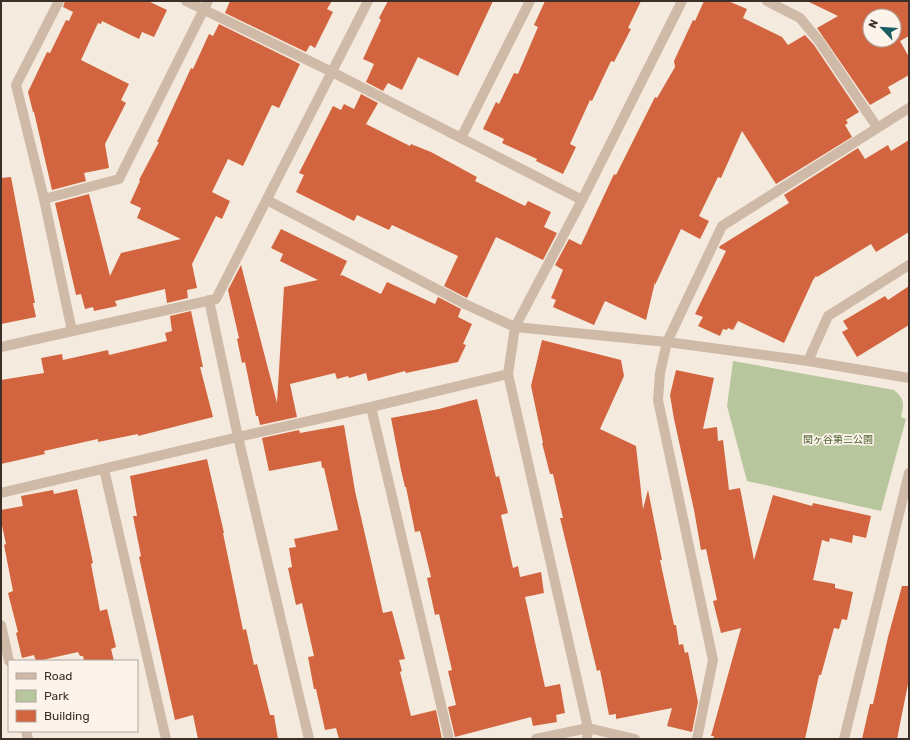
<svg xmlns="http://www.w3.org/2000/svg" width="910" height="740" font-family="Rubik,'Noto Sans JP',sans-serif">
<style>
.green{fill:#b7c69c}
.building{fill:#d2653f;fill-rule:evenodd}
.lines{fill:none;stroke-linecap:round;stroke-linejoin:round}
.minor{stroke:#cfbaa8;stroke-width:10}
.labels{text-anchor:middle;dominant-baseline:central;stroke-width:3.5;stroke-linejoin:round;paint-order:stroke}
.park-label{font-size:10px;fill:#495c2a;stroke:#fcf4eb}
</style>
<rect width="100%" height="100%" fill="#f5eade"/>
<path class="green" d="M733 361 894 390C905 399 904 404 901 417L906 419 881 511 747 481 727 406Z"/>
<path class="building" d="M65 1H148L167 10 154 37 142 32 139 39 102 21 101 24 98 23 81 60 129 84 121 100 126 103 105 144 109 168 84 173 86 181 52 190 34 112H33L28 92 47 52 50 53 66 20 69 21 73 12 63 7Z
M230 1H332L327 9 333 12 315 48 310 45 306 52 225 13Z
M388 1H493L458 76 418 57 402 90 388 83 383 91 366 82 374 64 363 59 381 20 379 18Z
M545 1H641L628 28 631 29 614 62 611 61 592 101 590 100 570 144 576 147 563 174 536 161 537 159 502 143 504 139 483 129 496 102 499 104 514 73 518 74 538 27 534 25Z
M704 1H728L747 9 743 18 782 37 788 45 805 35 814 45 859 112 846 120 848 123 845 125 852 137 776 184 742 131 721 178 718 177 699 216 709 221 700 239 681 229 655 285V282L646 320 605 301 594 325 553 307 556 300 551 298 563 270 555 265 569 239 581 245 614 174 616 175 655 97 657 98 675 67 674 61 693 20 695 21Z
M807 1H909V36L900 41 909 57V75L888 87 891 93 870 105 817 28 838 16ZM870 16H894V40H870Z
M219 24 300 64 279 108 272 105 243 166 228 159 212 192 230 201 222 219 216 216 192 264 197 288 187 290 188 298 167 303 165 289 115 301 117 306 94 311 93 307 85 309 81 294 76 295 55 203 89 194 110 276 121 253 181 239 137 218 141 208 130 203 140 181 139 180 159 142H157L191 68 193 69 209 34 213 36Z
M361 94 378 103 366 124 410 146 411 144 431 152 477 177 475 181 525 206 528 201 551 212 544 227 557 233 543 260 496 237 467 298 444 286 458 256 392 225 389 230 357 215 354 221 296 192 304 175 299 173 333 106 341 110 344 104 354 109Z
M909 140V232L876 252 871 244 817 277 816 276 813 280 784 343 738 321 733 330 728 328 727 330 723 329 720 336 698 326 703 317 695 314 726 251 719 248 720 246 789 203 784 195 858 148 865 159 888 145 891 151Z
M11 177 35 303H33L36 317 1 324V178Z
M281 229 347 261 340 276 342 275 381 294 387 282 435 304 438 297 461 309 458 317 472 324 463 344 466 345 458 362 406 373 405 371 368 381 366 373 349 378 348 376 337 379 335 373 290 384 297 417 260 425 258 416H256L245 362 242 363 237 339 239 338 228 290 241 265 277 403 284 287 318 280 280 261 283 254 271 248Z
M909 286V325L857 357 842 332 848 329 843 321 885 296 888 300Z
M191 311 203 367H200L213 417 138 436V434L98 442V439L44 451 45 454 1 464V380L44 373 41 358 62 354 63 360 108 350 109 355 167 341 165 333 172 331 170 316Z
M542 340 621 360 624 376 600 429 636 446 643 509 648 490 662 560H660L674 625H676L679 645 683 644 685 653 688 652 698 702 692 732 667 726 672 708 616 719V714L609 715 600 670 597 671 560 518H563L553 474H550L542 443H543L531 386Z
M676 370 714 378 703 429 717 427 718 441 723 440 729 490 740 488 754 560 773 495 812 506 813 503 871 516 866 538 853 535 852 543 830 538 829 542 822 540 813 580 835 584V588L853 592 847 620 842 619 839 629 834 628 821 675H819L805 739H713L714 736H711L741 628 721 633 713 601 717 600 706 549 701 550 694 510 674 419 670 395Z
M477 399 496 477 499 476 508 513 501 515 513 568 518 566 520 577 541 572 544 593 525 597 545 687 560 684 565 713 556 715 557 722 533 726 531 717 455 737 448 707 456 705 448 671 452 670 439 614 435 615 427 578 431 577 420 531 415 532 406 487H405L401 470 391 418 439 409Z
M344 425 355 491 383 613 392 611 405 659 399 660 402 671 400 672 411 716 436 710 442 739H339L336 728 325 730 316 689H314L308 657 314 656 302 603 296 605 288 568 292 567 289 548 296 547 294 539 338 530 324 468H322L321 461 269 471 262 438 299 430 300 433Z
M207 459 224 533H223L243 630 246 629 254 665 257 664 270 715H274L278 739H198L193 715 175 720 139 557 141 556 133 516H137L130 476Z
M77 489 93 563 91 564 100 611 107 609 116 647 111 649 114 661H84L83 656H80L78 652 38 661H36L34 655 22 658 16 633 18 632 8 593 13 591 4 545 6 544 1 521V510L23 506 21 496 53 490 54 494Z
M902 586H909V679L897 739H862L870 704H873L888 637Z"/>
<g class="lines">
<path class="minor" d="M59 1 16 85 44 199 72 331
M186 1 332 72 582 200
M767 1 800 18 819 41 877 127
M461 138 530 1
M44 199 119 179 208 1
M267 200 467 305 515 327 667 342 808 361 909 378
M209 300 238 437 309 739
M1 347 216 299 368 1
M808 361 828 316 909 265
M371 407 449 739
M104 469 166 739
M1 493 238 437 371 407 508 374
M1 625 9 661
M26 731 28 739
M536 739 588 728 635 739
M587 739 588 728 508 374 515 327 582 200 682 1
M697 739 713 660 658 400 660 373 667 342 722 226 909 108
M844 739 909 473"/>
</g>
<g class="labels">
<g class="park-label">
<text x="838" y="440">関ヶ谷第二公園</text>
</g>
</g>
<rect width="910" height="740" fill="none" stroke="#3b2f29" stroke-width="4"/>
<rect x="8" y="660" width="130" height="72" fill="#fcf4eb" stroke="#afa59d"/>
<rect x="16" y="673" width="20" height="6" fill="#cfbaa8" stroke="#afa59d"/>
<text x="44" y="680" font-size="12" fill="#3b2f29">Road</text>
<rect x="16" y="690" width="20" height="12" fill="#b7c69c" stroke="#afa59d"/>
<text x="44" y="700" font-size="12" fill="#3b2f29">Park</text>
<rect x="16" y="710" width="20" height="12" fill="#d2653f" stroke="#afa59d"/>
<text x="44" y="720" font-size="12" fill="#3b2f29">Building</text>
<g transform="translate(882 28) rotate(295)"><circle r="19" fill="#fcf4eb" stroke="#afa59d"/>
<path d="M0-3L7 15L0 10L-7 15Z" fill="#195c62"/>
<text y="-6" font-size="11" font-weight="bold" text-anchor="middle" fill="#3b2f29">N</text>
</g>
</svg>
